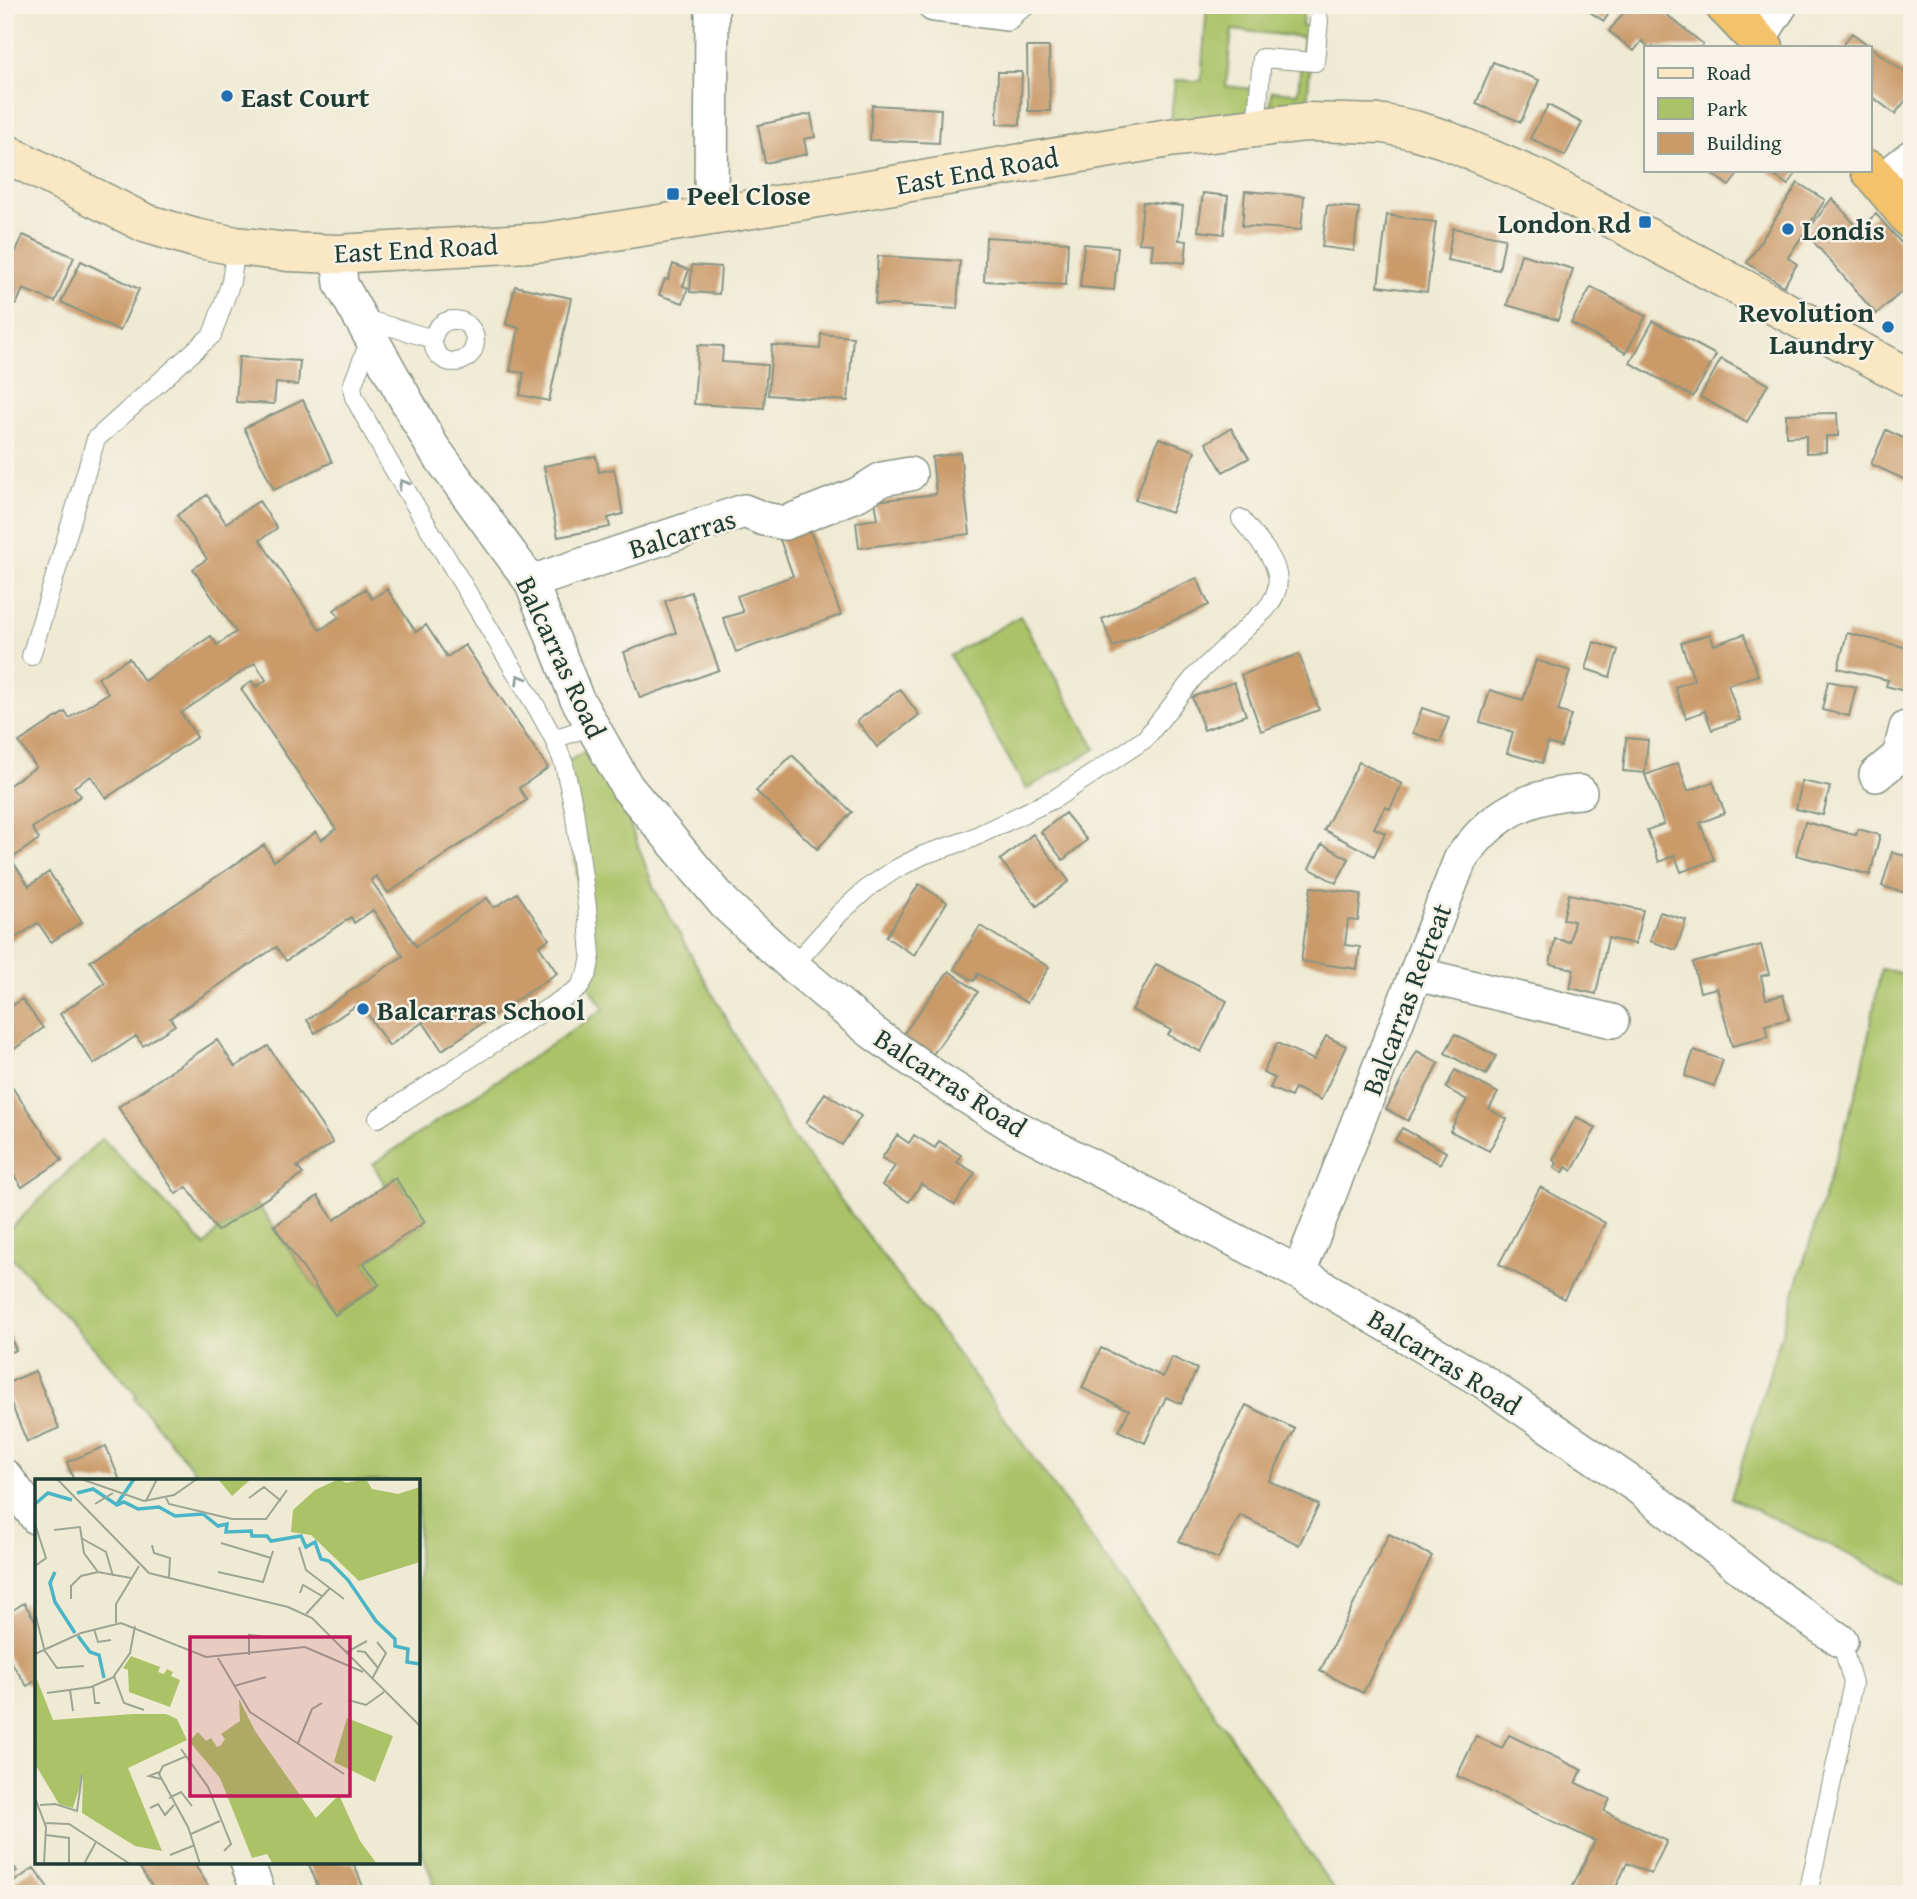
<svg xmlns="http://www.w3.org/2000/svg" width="1917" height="1899" font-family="'Gentium Book Plus',serif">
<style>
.green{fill:#abc267;stroke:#65804e;stroke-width:2}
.building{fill:#ca9a69}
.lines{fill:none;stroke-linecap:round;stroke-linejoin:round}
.lane-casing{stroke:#879484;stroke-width:20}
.street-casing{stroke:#879484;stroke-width:36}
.secondary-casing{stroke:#879484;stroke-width:41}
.highway-casing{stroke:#879484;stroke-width:41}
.lane{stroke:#fff;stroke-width:18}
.street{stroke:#fff;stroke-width:33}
.secondary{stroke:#fae7c3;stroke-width:38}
.highway{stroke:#f3c26a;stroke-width:38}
.oneway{stroke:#8f9e9a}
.poi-dot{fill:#1f6fb2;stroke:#f7f3e8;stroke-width:2.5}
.labels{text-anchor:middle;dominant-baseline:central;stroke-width:5;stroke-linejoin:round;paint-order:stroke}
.poi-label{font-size:28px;font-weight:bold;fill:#1f3d34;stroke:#f7f3e8;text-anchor:start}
.street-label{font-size:28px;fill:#1f3d34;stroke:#f7f3e8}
.inset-river{fill:none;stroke:#49b5c6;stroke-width:3.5}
.inset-road{fill:none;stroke:#9ca593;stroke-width:2}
.view{fill:#c2185b;fill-opacity:0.15;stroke:#c2185b;stroke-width:3.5}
.inset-edge{fill:none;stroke:#1f3d34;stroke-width:3.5}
</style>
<rect width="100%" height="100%" fill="#f7f3e8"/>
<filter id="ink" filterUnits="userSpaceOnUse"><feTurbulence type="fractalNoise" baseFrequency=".0143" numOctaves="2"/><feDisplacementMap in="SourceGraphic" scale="14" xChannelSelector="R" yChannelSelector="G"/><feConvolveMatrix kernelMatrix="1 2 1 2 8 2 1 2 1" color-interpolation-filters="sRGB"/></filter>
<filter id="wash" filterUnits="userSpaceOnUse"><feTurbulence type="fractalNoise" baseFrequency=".00686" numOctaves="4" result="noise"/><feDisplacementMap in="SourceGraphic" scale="28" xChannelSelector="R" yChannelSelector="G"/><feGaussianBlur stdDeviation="1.57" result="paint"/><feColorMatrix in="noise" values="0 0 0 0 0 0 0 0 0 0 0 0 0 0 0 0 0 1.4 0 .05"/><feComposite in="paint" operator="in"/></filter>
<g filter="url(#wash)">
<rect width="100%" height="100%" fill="#efead3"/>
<path class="green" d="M1207 5H1304L1302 26 1313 27 1306 122 1268 126 1272 91 1298 93 1303 37 1232 30 1226 86 1252 89 1248 128 1169 138 1175 80 1201 81Z
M1020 616 1096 749 1026 789 950 656Z
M590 748 618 792 654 888 788 1130 979 1383 1170 1647 1337 1894H438L418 1842V1481H203L134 1398 137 1395 5 1250V1234L102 1138 205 1246 217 1231 258 1205 335 1315 379 1285 364 1263 425 1222 395 1178 385 1185 373 1164 604 1009 584 979 588 972 564 764Z
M1881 969 1912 975V1585L1731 1498 1861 1076Z"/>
<g id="blocks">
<path class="building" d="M1579 5H1614L1604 21Z
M1630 5H1655L1703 44 1701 47H1649L1642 41 1634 51 1609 31Z
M1852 33 1912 78V92L1895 114 1870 95V47H1841Z
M1027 47H1049L1050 111H1028Z
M1493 62 1539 80 1521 122 1476 104Z
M998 72H1022L1020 125 997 124Z
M872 105 941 109 939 143 870 140Z
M1548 105 1582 123 1565 156 1530 138Z
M811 114 815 137 804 139 807 154 765 163 758 125Z
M1706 170H1741L1729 186Z
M1766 170H1798L1788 185Z
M1798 183 1825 200 1788 258 1797 264 1784 286 1747 263Z
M1245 191 1304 196 1301 230 1242 226Z
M1203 193 1228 196 1224 234 1198 231Z
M1832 198 1859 229 1876 214 1912 255V283L1876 314 1806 233Z
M1143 202 1183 206 1179 240 1187 241 1185 263 1151 259 1153 244 1139 243Z
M1327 205 1359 208 1354 251 1322 247Z
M1387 215 1436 222 1427 292 1378 286Z
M1453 228 1505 238 1499 270 1447 260Z
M23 235 74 257 55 302 23 289 16 305 5 300V276Z
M986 237 1068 242 1066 285 984 281Z
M1084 244 1118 247 1114 290 1080 287Z
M1521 254 1573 269 1558 320 1507 305Z
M878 256 960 261 957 309 875 304Z
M81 261 139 289 120 331 61 302Z
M673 264 689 270 683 286 688 288 683 303 659 295 665 279 668 280Z
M692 265 721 267 719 294 690 292Z
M515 286 571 298 549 401 520 395 524 373 510 371 519 328 506 324Z
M1591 287 1646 316 1626 353 1571 323Z
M1653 321 1716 355 1693 397 1630 363Z
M821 334 853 337 848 401 768 395 772 345 820 349Z
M698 345 723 346 722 362 767 365 764 408 694 404Z
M239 357 300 361 298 385 276 383 274 404 236 402Z
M1721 359 1768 384 1747 422 1700 397Z
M303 400 332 462 274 490 244 428Z
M1837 413 1838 436H1826V452L1806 453V436L1786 437V414Z
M1231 428 1249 458 1223 472 1206 443Z
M1886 430 1912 442V483L1871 464Z
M1159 438 1195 451 1171 513 1135 500Z
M960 453 970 534 859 548 856 522 878 519 875 501 936 494 932 457Z
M596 456 599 472 614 469 623 514 608 518 610 527 558 537 544 466Z
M207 495 226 523 259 501 277 528 260 540 320 630 339 617 334 610 365 589 372 599 387 589 416 632 426 625 447 657 465 645 548 768 519 788 527 800 388 893 376 876 371 880 416 946 487 898 494 908 517 893 549 939 539 946 557 973 442 1050 423 1022 389 1046 360 1003 315 1033 307 1020 403 956 373 910 354 923 351 917 286 961 276 947 170 1018 175 1025 143 1046 136 1036 94 1064 60 1014 105 983 90 961 264 845 274 861 316 832 321 840 336 829 241 689 252 681 256 687 266 680 255 663 181 713 197 737 106 798 91 776 74 787 81 796 32 828 39 839 11 859 29 886 49 872 82 922 51 942 38 923 5 945V788L36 767 19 742 65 712 69 718 108 693 98 678 129 658 144 681 211 636 217 645 236 632 193 569 207 559 177 515Z
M809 527 841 615 736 652 723 618 743 612 737 596 793 576 779 537Z
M1197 578 1209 605 1113 647 1102 619Z
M691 592 719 670 640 698 624 652 676 633 665 601Z
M1847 633 1912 649V693L1886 686 1888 680 1838 668Z
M1710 634 1714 645 1744 634 1758 675 1728 685 1740 720 1712 730 1705 711 1686 718 1675 687 1694 680 1681 643Z
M1594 642 1618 650 1610 677 1586 669Z
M1299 654 1319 710 1261 731 1241 675Z
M1536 660 1570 671 1558 711 1571 715 1561 747 1548 743 1542 763 1507 753 1513 732 1480 722 1490 690 1523 700Z
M1828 681 1856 687 1849 716 1822 710Z
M1234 682 1246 715 1204 730 1192 697Z
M900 689 919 715 877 747 857 721Z
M1422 708 1449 717 1440 742 1413 733Z
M1626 738 1648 740 1645 773 1623 771Z
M792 755 852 812 817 849 756 791Z
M1359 762 1402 784 1390 809 1385 807 1374 828 1385 833 1374 856 1324 830Z
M1678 763 1688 791 1713 782 1725 813 1700 823 1714 860 1681 872 1675 855 1659 862 1647 830 1664 824 1645 775Z
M1802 781 1830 787 1823 815 1796 809Z
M1065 813 1087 840 1063 860 1041 832Z
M1805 822 1856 835 1858 829 1880 835 1870 875 1796 855Z
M1033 834 1069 881 1037 906 1000 860Z
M1322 844 1349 859 1336 883 1309 868Z
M1892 852 1912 858V895L1882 886Z
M919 884 947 902 914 955 886 937Z
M1311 887 1361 894 1358 921 1348 920 1345 945 1360 947 1357 969 1301 961Z
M1569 894 1643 910 1635 944 1608 938 1596 994 1570 988 1574 969 1550 964 1555 939 1570 942 1574 921 1563 919Z
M1660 912 1686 920 1676 950 1650 941Z
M980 926 1049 967 1027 1003 978 974 974 981 954 969Z
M1761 945 1769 974 1761 976 1766 999 1783 995 1789 1019 1765 1025 1768 1037 1732 1046 1717 988 1700 992 1693 963Z
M1156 964 1227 1001 1201 1052 1168 1035 1171 1030 1132 1010Z
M949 971 978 992 930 1058 901 1037Z
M22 999 43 1028 9 1053 5 1048V1011Z
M1455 1034 1496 1056 1486 1075 1445 1053Z
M1326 1036 1346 1046 1321 1100 1295 1088 1291 1097 1270 1088 1275 1078 1263 1073 1277 1043 1314 1060Z
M217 1040 235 1067 268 1046 333 1143 297 1167 303 1174 217 1231 187 1187 176 1194 118 1107Z
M1694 1050 1723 1060 1714 1086 1685 1076Z
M1417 1051 1439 1063 1408 1121 1386 1109Z
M1455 1070 1498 1093 1489 1109 1507 1119 1489 1151 1450 1131 1467 1100 1446 1088Z
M5 1077 62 1160 22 1187 5 1162Z
M825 1093 861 1116 842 1145 806 1123Z
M1576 1117 1596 1128 1572 1171 1566 1167 1563 1173 1554 1168 1557 1163 1553 1160Z
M1402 1128 1446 1152 1440 1164 1395 1140Z
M897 1135 909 1143 914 1135 935 1148 939 1141 961 1155 957 1162 975 1173 955 1205 921 1184 909 1202 882 1185 895 1166 882 1158Z
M395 1178 425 1222 364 1263 379 1285 335 1315 274 1226 318 1196 334 1220Z
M1540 1187 1605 1223 1564 1299 1499 1264Z
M5 1324 16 1350 5 1354Z
M1101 1348 1163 1377 1172 1357 1197 1369 1181 1404 1166 1397 1145 1443 1119 1431 1129 1410 1082 1388Z
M35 1371 59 1428 27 1442 5 1389V1384Z
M1246 1405 1295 1429 1269 1481 1319 1505 1299 1545 1240 1515 1218 1559 1179 1541Z
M106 1446 120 1481H74L67 1462Z
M1389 1534 1432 1556 1363 1693 1320 1671Z
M24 1603 37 1623V1680L27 1686 5 1653V1615Z
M1509 1735 1582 1770 1576 1783 1610 1799 1604 1811 1667 1841 1651 1874 1627 1863 1613 1894H1569L1595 1841 1457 1776 1476 1736 1502 1748Z
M5 1854 17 1871 5 1878Z
M136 1862H193L209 1887 199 1894H157Z
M308 1862H353L366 1894H321Z
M34 1868 51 1892 5 1894V1888Z"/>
</g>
</g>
<g filter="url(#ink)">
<use href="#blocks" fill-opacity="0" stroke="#879484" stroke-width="2"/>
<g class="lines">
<defs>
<path id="lane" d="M1006 14 1018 12 1028 5
M1256 128 1262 58 1315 62 1319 20
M361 318 433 339
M433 341a21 21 0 1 1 42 0a21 21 0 1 1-42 0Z
M371 337 352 386 354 397 388 460 537 708 554 739 564 764 574 809 587 907 591 955 588 972 579 988 378 1118
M31 656 96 439 212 335 231 282 236 246
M554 739 592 726
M793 966 840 913 869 887 896 869 923 855 968 840 1056 798 1145 739 1195 676 1266 609C1296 575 1262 546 1241 519
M1808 1894 1853 1683 1841 1641"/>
<path id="street" d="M934 5 1006 14
M1758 40 1781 5
M1880 182 1912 156
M711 216 712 5
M338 254 341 284 432 446 531 582 576 697 627 787 725 904 793 966 872 1032 937 1078 1012 1125 1299 1273 1484 1382 1639 1488 1783 1601 1841 1641
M531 582 744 511 764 519 785 523 858 494 882 479 910 474
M1876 775 1899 756 1906 728
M1417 974 1612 1021
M1299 1273 1460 860C1490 816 1526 795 1580 792
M5 1476 37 1518
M247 1862 259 1894"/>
<path id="secondary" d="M5 153 145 223 195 238 236 246 288 252 338 254 545 242 711 216 1169 138 1306 122 1384 124 1414 130 1444 139 1542 181 1912 379"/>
<path id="highway" d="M1724 5 1764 47
M1870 170 1912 221"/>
</defs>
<use href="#lane" class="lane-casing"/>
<use href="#street" class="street-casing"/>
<use href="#secondary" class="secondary-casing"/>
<use href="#highway" class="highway-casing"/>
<use href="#lane" class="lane"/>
<use href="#street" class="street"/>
<use href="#secondary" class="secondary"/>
<use href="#highway" class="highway"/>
</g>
<defs><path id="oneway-chevron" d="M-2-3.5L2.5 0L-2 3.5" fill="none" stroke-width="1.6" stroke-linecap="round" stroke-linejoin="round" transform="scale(1.75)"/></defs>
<g class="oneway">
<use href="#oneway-chevron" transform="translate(403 484) rotate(-121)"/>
<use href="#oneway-chevron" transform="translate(520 679) rotate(-121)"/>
</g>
</g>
<g class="poi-dot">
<circle cx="227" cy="96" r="7"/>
<rect x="666" y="187" width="14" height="14" rx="3.5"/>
<rect x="1638" y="215" width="14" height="14" rx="3.5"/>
<circle cx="1788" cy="229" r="7"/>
<circle cx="1888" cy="327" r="7"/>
<circle cx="363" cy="1009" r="7"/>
</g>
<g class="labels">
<g class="poi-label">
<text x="241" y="96">East Court</text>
<text x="687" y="194">Peel Close</text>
<text x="1631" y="222" text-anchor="end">London Rd</text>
<text x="1802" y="229">Londis</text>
<text x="1874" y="311" text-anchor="end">Revolution<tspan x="1874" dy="32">Laundry</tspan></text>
<text x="377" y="1009">Balcarras School</text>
</g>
<g class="street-label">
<text transform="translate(977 170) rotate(-10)">East End Road</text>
<text transform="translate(416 248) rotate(-3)">East End Road</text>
<text transform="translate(682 533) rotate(-17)">Balcarras</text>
<text transform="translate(562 657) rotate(65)">Balcarras Road</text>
<text transform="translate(1406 999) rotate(-69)">Balcarras Retreat</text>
<text transform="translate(951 1082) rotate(33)">Balcarras Road</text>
<text transform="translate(1445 1361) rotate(32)">Balcarras Road</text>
</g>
</g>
<g transform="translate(35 1479)">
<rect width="385" height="385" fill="#efead3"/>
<path d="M183 0H216L197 17ZM304 0 311 4 331 0 337 10 363 15 385 8V83L324 102 276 56 256 53 258 31 280 11ZM96 177 125 188 123 193 129 195 132 190 138 193 136 197 145 201 135 228 94 213 93 191 88 189ZM1 198 18 241 98 235H131L142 240 152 261 93 289 127 372 100 367 47 334 48 297 38 329 24 325 0 285ZM204 220 220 252 281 339 304 316 325 362 342 385H238L232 375 217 379 185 299 154 262 163 253 171 262 176 259 182 268 186 266 190 260 186 255 205 242ZM312 239 358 257 340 303 299 283Z" fill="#abc267"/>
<path class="inset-river" d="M42 14 58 10 82 26 89 23 103 30 124 28 140 37 168 35 183 47 192 45 191 53 216 52 217 57H232L236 62 266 57 271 68 280 63 286 80 294 82 313 101 341 142 360 160V167L373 170 372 183 385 185M0 25 13 14 37 21M82 25 99 0M20 93 15 104 20 123 40 154M43 157 55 173 64 176 69 199"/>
<path class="inset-road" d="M22 0 114 94 253 128 277 139 385 247M46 0 109 22 139 16 162 0M131 19 134 25 197 40H231L252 11M214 19 229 8 246 22M111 22 122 0M60 25 78 14M0 45 11 79 0 87M19 51 45 48 49 74 63 93M46 59 71 73 78 97M186 64 236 79M117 66 119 74 135 79 134 98M264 68 271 91 309 120M183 93 228 103 238 72M265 114 268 106 287 117M36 120V107L46 97 63 93 96 99M0 134 10 173M271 135 295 109M81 144V125L104 87M100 147 95 174 79 197 89 224 109 231M59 150 63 163 76 161M10 172 22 189 49 187M322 172 330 173 343 189M312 173 332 162M0 175 46 154 86 144 171 178 270 168 328 193M214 176V156L239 159M183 179 215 233 309 295M337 200 351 174 342 163M58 207 60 224H65M199 207 231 198M35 211 38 232M12 214 56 208 79 198M313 221 331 226 349 213M263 264 277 230 287 224M146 270 173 308 196 365 189 372M152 277 128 287 124 295 153 348 165 385M124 293 114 297 126 300M0 319 11 348 9 385M134 319 146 313 157 327M5 326 20 325 42 332 47 296M115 329 123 325 130 336 139 326M10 344 34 345 95 385M156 355 185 342M11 356 34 359V385M135 376 160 366M49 385 61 363"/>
<path class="view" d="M155 158H315V317H155Z"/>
<rect width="385" height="385" class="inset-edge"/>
</g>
<rect width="1917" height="1899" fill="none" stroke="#f7f3e8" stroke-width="28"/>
<rect x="1644" y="46" width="228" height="126" fill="#f7f3e8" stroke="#a1aaa0" stroke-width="2"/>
<rect x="1658" y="68" width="35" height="10" fill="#fae7c3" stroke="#a1aaa0" stroke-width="2"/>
<text x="1707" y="80" font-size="21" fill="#1f3d34">Road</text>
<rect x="1658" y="98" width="35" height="21" fill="#abc267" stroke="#a1aaa0" stroke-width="2"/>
<text x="1707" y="116" font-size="21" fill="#1f3d34">Park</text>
<rect x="1658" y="133" width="35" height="21" fill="#ca9a69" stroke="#a1aaa0" stroke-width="2"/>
<text x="1707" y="150" font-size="21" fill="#1f3d34">Building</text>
</svg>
